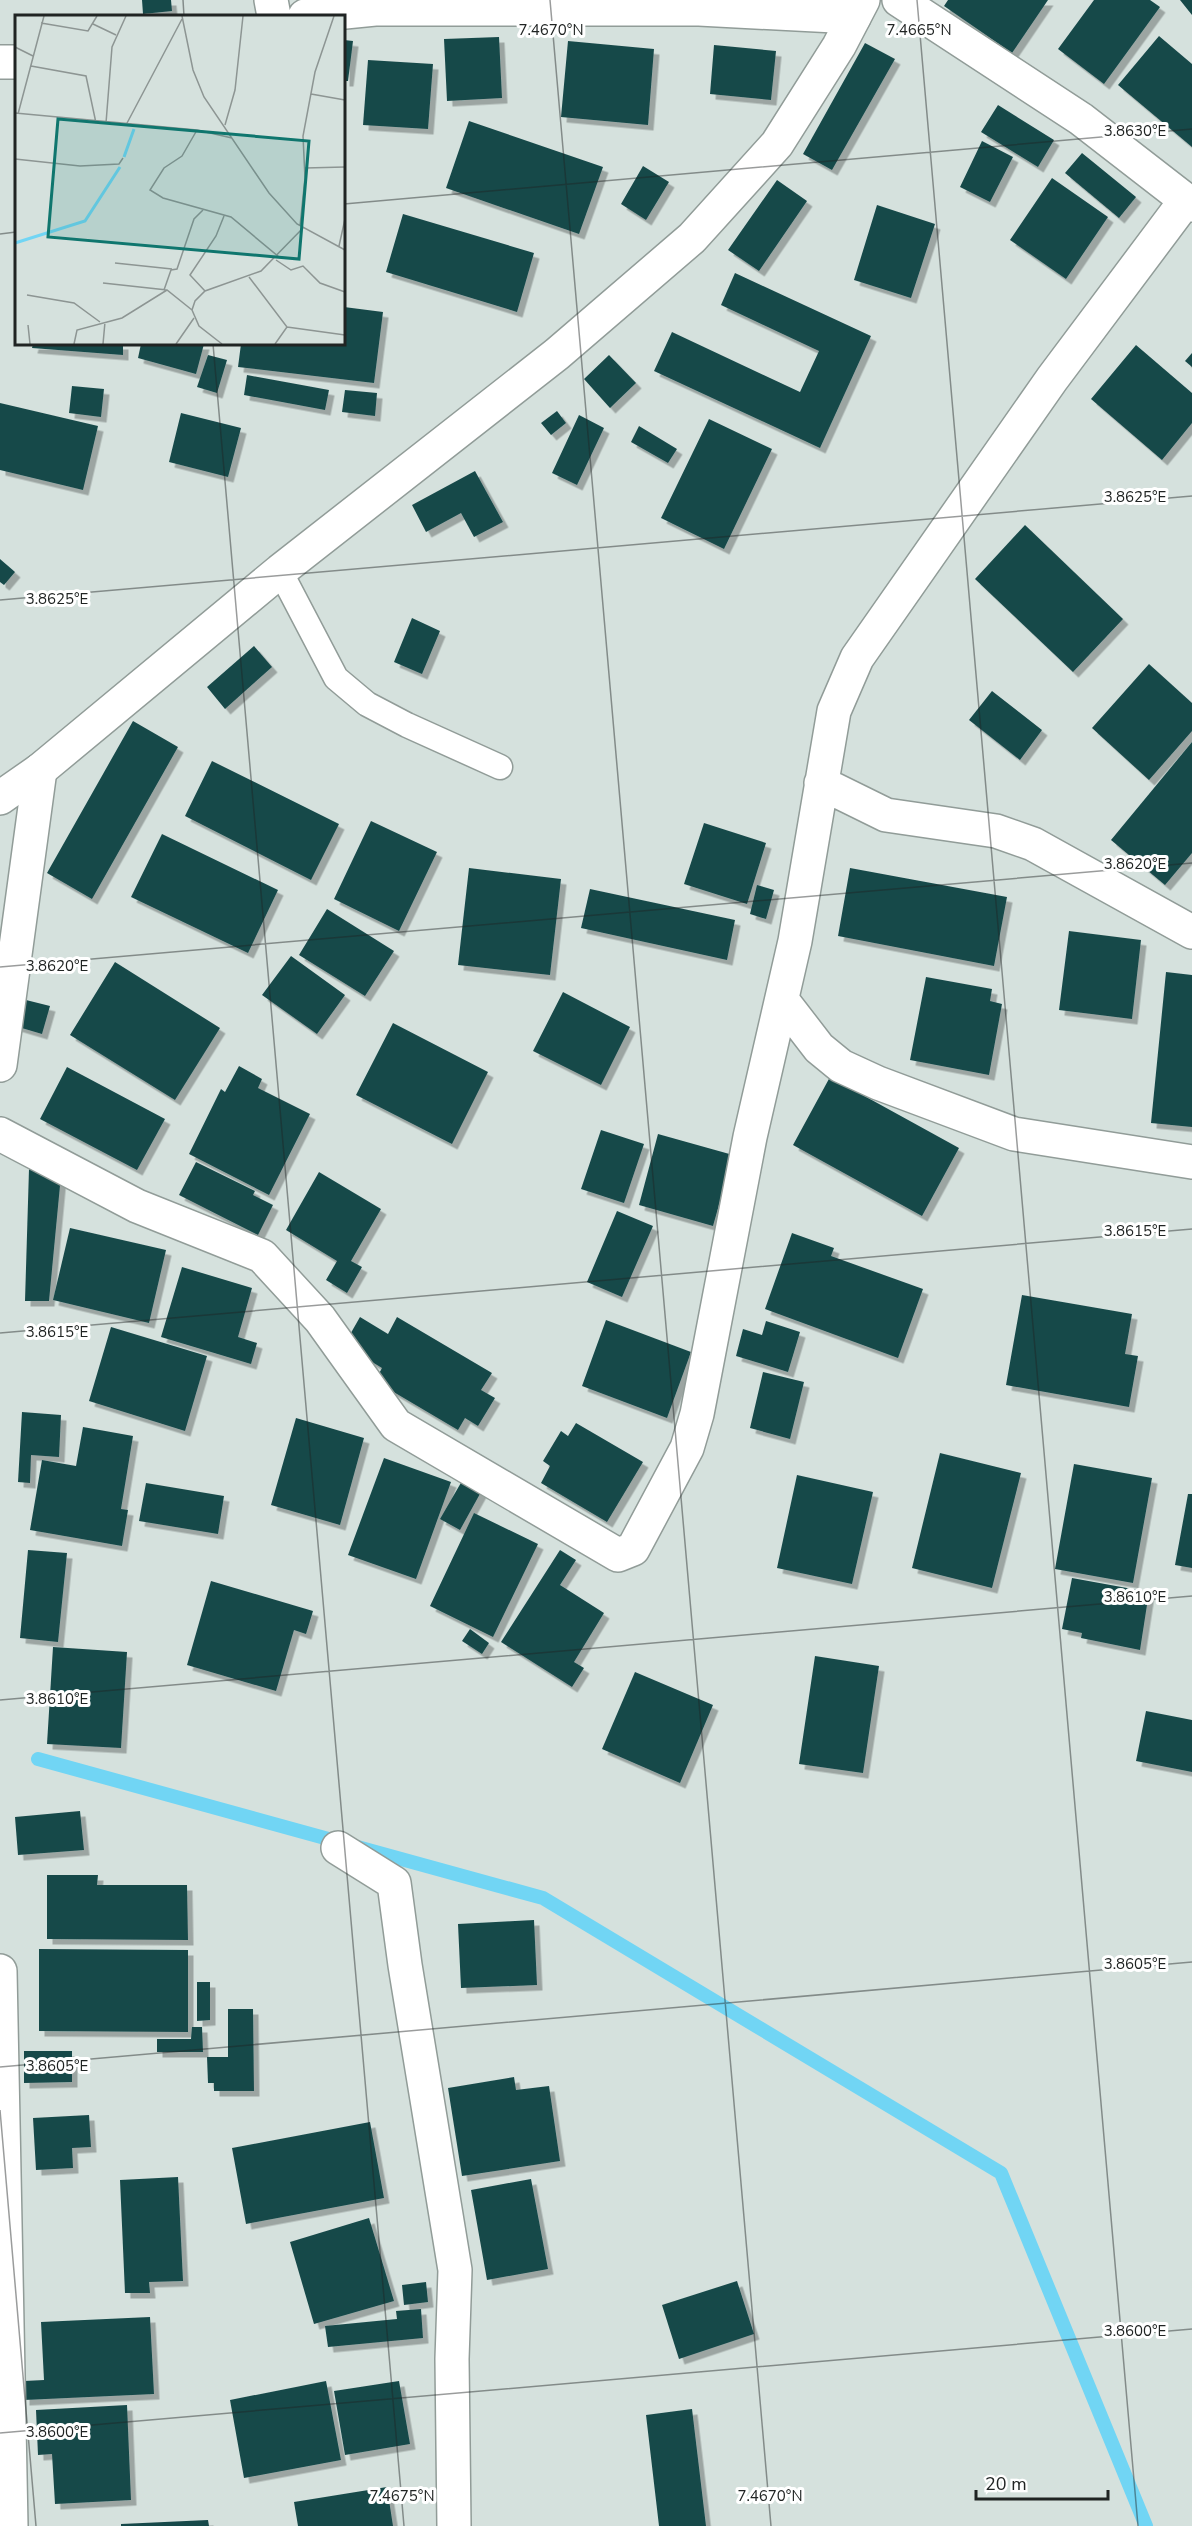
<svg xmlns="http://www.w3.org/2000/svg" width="1192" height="2526" font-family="'Nunito Sans',sans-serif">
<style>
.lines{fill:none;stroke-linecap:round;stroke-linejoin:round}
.stream{stroke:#71d5f4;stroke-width:14}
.building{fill:#18494a;filter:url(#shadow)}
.service-casing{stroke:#919c98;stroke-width:27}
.minor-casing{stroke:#919c98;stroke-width:36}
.tertiary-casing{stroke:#919c98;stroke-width:36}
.service{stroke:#fff;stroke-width:24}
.minor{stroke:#fff;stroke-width:33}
.tertiary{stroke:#fff;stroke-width:33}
.ticks{fill:none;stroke:#202423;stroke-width:1.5;stroke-opacity:0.45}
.inset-river{fill:none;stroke:#71d5f4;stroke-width:3}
.inset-road{fill:none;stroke:#8d9593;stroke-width:1.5}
.view{fill:#0f766e;fill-opacity:0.15;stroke:#0f766e;stroke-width:3}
.inset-edge{fill:none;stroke:#202423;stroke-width:3}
.ticks-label{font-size:15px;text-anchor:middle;fill:#202423;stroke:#fff;stroke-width:6;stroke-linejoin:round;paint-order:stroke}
</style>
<defs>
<filter id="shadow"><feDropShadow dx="5.5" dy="5.5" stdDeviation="0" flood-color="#0004"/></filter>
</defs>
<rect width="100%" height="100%" fill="#d5e1dd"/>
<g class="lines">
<path class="stream" d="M38 1759 543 1898 1001 2173 1146 2526"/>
</g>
<path class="building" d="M142 0H171L172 11 143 14Z
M948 0H1048L1012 53 944 6Z
M1094 0H1150L1160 7 1104 84 1058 49Z
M1180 0H1192V15Z
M1159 36 1192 64V147L1118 85Z
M499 37 502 98 447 101 444 39Z
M344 40 353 41 348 81H344Z
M568 41 654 49 648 125 561 117Z
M865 43 895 59 832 170 803 154Z
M714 45 776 51 771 100 710 94Z
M368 60 433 64 428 129 363 125Z
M998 105 1054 140 1038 167 981 132Z
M469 121 603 167 579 234 446 188Z
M982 141 1013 157 990 202 960 187Z
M1082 153 1136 197 1119 218 1065 173Z
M643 166 669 182 646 220 621 204Z
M1052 178 1108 217 1066 279 1010 240Z
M777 180 807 201 759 271 728 250Z
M877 205 935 224 911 298 854 280Z
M403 214 534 253 517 312 386 272Z
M735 273 871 336 820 448 654 371 672 332 800 392 819 351 721 305Z
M344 307 383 312 374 383 238 367 241 344H344Z
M33 344H123V355L32 348Z
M141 344H204L196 374 138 358Z
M1136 345 1192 393V423L1162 460 1091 399Z
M1192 353V367L1185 361Z
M208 355 227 360 217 393 197 387Z
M609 355 636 383 610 408 584 379Z
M247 375 329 390 325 410 244 395Z
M72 386 104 389 101 417 69 413Z
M345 390 377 393 375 416 342 412Z
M0 403 98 426 83 490 0 470Z
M557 411 566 423 551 435 541 423Z
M181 413 241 428 228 477 169 462Z
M579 415 604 428 577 485 552 473Z
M709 419 772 449 724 549 661 518Z
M639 426 677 449 668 463 631 442Z
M475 471 503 522 474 537 461 513 426 532 412 505Z
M1025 525 1123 619 1073 672 975 579Z
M0 559 15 572 4 585 0 582Z
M412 618 440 631 422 674 394 662Z
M254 646 272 667 225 709 207 687Z
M1149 664 1192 703V731L1149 780 1092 728Z
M992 691 1042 730 1020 760 969 720Z
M133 721 178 747 92 899 47 873Z
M1192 742V853L1165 885 1111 840Z
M212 761 339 824 311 880 185 816Z
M371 821 437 852 399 931 334 899Z
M704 823 766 843 747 904 684 884Z
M162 834 278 890 248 953 131 897Z
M469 868 561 879 550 975 458 965Z
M850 868 1007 897 994 966 838 936Z
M757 885 774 890 766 919 750 914Z
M590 889 735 920 727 960 581 928Z
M327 909 394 951 365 996 299 955Z
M1069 931 1141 940 1132 1019 1059 1010Z
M291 956 345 995 317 1034 262 995Z
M115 962 220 1028 175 1100 70 1035Z
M1166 972 1192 975V1127L1151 1123Z
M926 977 992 989 990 1001 1002 1004 989 1075 910 1060Z
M563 992 630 1027 601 1085 533 1051Z
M22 999 50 1006 42 1034 15 1026Z
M393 1023 488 1072 452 1144 356 1095Z
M239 1066 262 1079 258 1088 310 1114 269 1195 189 1154 221 1089 225 1092Z
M67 1067 165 1119 137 1170 40 1119Z
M830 1077 959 1148 922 1216 793 1145Z
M601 1130 644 1144 624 1203 581 1189Z
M658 1134 733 1155 713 1226 639 1205Z
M196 1162 255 1191 253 1195 273 1205 258 1235 179 1195Z
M29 1169 61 1175 49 1301H25Z
M319 1172 381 1209 351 1261 362 1267 347 1293 326 1280 337 1261 286 1230Z
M617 1211 653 1226 622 1297 587 1282Z
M70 1228 166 1250 149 1323 53 1300Z
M792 1233 834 1248 831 1256 923 1289 898 1358 765 1309Z
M182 1267 252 1288 238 1337 257 1343 251 1364 161 1337Z
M1022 1295 1132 1314 1125 1354 1138 1356 1129 1407 1006 1385Z
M360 1317 388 1334 397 1317 492 1373 481 1390 495 1398 478 1426 465 1418 458 1430 375 1381 382 1368 344 1345Z
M606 1320 691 1352 667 1418 582 1386Z
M766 1321 800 1332 788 1372 736 1356 743 1329 762 1335Z
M111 1327 207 1356 185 1431 89 1401Z
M763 1372 804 1382 790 1439 750 1428Z
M22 1412 61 1415 59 1457 31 1455 30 1483 18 1482Z
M296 1418 364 1438 340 1525 271 1505Z
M576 1423 643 1462 607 1522 541 1483 550 1466 543 1461 561 1431 568 1436Z
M83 1427 133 1436 121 1509 128 1510 122 1546 30 1530 42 1460 76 1466Z
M940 1453 1021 1473 992 1588 912 1568Z
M384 1458 451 1482 416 1579 348 1555Z
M1074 1464 1152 1478 1133 1583 1055 1569Z
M797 1475 873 1492 852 1584 777 1568Z
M462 1481 481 1492 460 1530 440 1519Z
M146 1483 224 1496 218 1534 139 1521Z
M1188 1494H1192V1568L1175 1565Z
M474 1513 538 1544 493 1637 430 1606Z
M28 1550 67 1553 58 1642 20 1638Z
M560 1550 576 1560 560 1585 604 1613 574 1662 584 1668 572 1687 501 1642Z
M1072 1578 1149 1592 1140 1650 1081 1638 1082 1633 1062 1629Z
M211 1581 313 1611 306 1634 294 1630 276 1691 187 1665Z
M470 1629 489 1643 482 1654 462 1641Z
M53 1647 127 1652 121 1748 47 1744Z
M815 1656 879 1666 863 1773 799 1764Z
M635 1672 713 1705 680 1783 602 1749Z
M1146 1711 1192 1720V1772L1136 1761Z
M80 1811 84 1850 18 1855 15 1817Z
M47 1875H98L97 1885H187L188 1940 47 1939Z
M534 1920 537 1985 461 1988 458 1924Z
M39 1949 188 1950V2032L39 2031Z
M197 1982H210V2020L197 2021Z
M228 2009H253L254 2091H214V2083H208L207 2057H228Z
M192 2027H202L203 2052H157V2039H191Z
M24 2051H72V2082L24 2083Z
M514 2077 516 2090 549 2086 560 2161 462 2176 448 2088Z
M89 2115 91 2147 72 2148 73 2168 36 2170 33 2118Z
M370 2122 384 2198 246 2224 232 2148Z
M178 2177 183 2281 149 2282 150 2293H125L120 2180Z
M531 2179 548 2269 487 2280 471 2190Z
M369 2218 394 2301 314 2324 290 2242Z
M737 2281 754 2334 679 2359 662 2305Z
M426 2282 428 2302 404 2305 402 2285Z
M421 2309 423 2338 328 2347 325 2326 397 2319 396 2311Z
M150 2317 154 2394 24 2400V2381L44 2380 41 2322Z
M326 2381 341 2460 244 2478 230 2400Z
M399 2381 410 2444 345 2455 334 2391Z
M127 2405 131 2500 55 2504 52 2454 38 2455 36 2410Z
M692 2409 706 2526H659L646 2415Z
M387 2487 393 2526H298L294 2502Z
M208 2520 209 2526H121V2524Z"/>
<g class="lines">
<defs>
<path id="service" d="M280 571 336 678 367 704 407 725 500 767"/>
<path id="minor" d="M271 0 274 16
M899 0 1081 119 1192 205
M305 16 375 9H699L854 17
M0 62H16
M821 783 886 815 996 831 1033 844 1192 932
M782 1000 819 1048 841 1066 878 1083 1014 1134 1192 1162
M0 1065 40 770
M0 1134 137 1206 262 1256 320 1319 396 1425 618 1555 633 1549 687 1448 697 1414 750 1137 795 941 834 711 857 658 1052 379 1186 200
M338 1848 394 1883 405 1965 455 2270 452 2359 454 2526
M0 1971 11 2526"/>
<path id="tertiary" d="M0 798 40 770 280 571 557 354 692 238 777 144 839 46 863 0"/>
</defs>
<use href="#service" class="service-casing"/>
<use href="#minor" class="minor-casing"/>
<use href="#tertiary" class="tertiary-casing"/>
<use href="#service" class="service"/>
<use href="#minor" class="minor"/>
<use href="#tertiary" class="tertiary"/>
</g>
<path class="ticks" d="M183 0 184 16M550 0 771 2526M917 0 1138 2526M344 204 1192 129M0 234 16 232M213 344 404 2526M0 600 1192 496M0 967 1192 863M0 1333 1192 1229M0 1700 1192 1596M0 2067 1192 1962M0 2110 36 2526M0 2433 1192 2329"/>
<g transform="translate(15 15)">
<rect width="330" height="330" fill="#d5e1dd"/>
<path class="inset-river" d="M109 142 119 114M0 228 70 206 105 152"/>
<path class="inset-road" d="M167 1 178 55 189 82 254 178 282 209 330 235M26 8 73 16 82 1M78 9 101 20M0 32 18 41M16 51 71 61 81 108M296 79 330 85M0 98 182 115 217 123M3 99 29 1M91 108 97 32 111 1M111 110 167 4M210 110 220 75 228 1M182 115 167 141 149 153 135 175 148 183 216 202 264 242M0 144 65 151 104 149 108 143M290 153 330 152M285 211 290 163 288 121 300 57 319 1M324 231 330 204M261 245 276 255 288 251 305 268 330 277M100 248 157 254M234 262 272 312 260 329M88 268 152 275 177 295M149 275 156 255 162 254 179 204 188 195M190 276 175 260 201 221 209 201M12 280 59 288 85 307M13 310 15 329M272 312 330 320M59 329 62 315 107 303 152 275M88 329 90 307M161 329 179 303M207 329 184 311 177 295 180 286 190 276 246 256 288 213"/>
<path class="view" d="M43 104 294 126 284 244 33 222Z"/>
<rect width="330" height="330" class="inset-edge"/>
</g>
<g class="ticks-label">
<text x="551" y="35">7.4670°N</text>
<text x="919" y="35">7.4665°N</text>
<text x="1135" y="136">3.8630°E</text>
<text x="1135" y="502">3.8625°E</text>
<text x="57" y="604">3.8625°E</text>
<text x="1135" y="869">3.8620°E</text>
<text x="57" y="971">3.8620°E</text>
<text x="1135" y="1236">3.8615°E</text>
<text x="57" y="1337">3.8615°E</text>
<text x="1135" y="1602">3.8610°E</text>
<text x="57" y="1704">3.8610°E</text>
<text x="1135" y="1969">3.8605°E</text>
<text x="57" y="2071">3.8605°E</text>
<text x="1135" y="2336">3.8600°E</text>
<text x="57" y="2437">3.8600°E</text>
<text x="402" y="2501">7.4675°N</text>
<text x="770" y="2501">7.4670°N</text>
</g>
<path d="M976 2490v9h132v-9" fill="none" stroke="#202423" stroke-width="3"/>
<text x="985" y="2490" font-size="18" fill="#202423" stroke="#ffffff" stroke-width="4.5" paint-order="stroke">20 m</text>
</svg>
